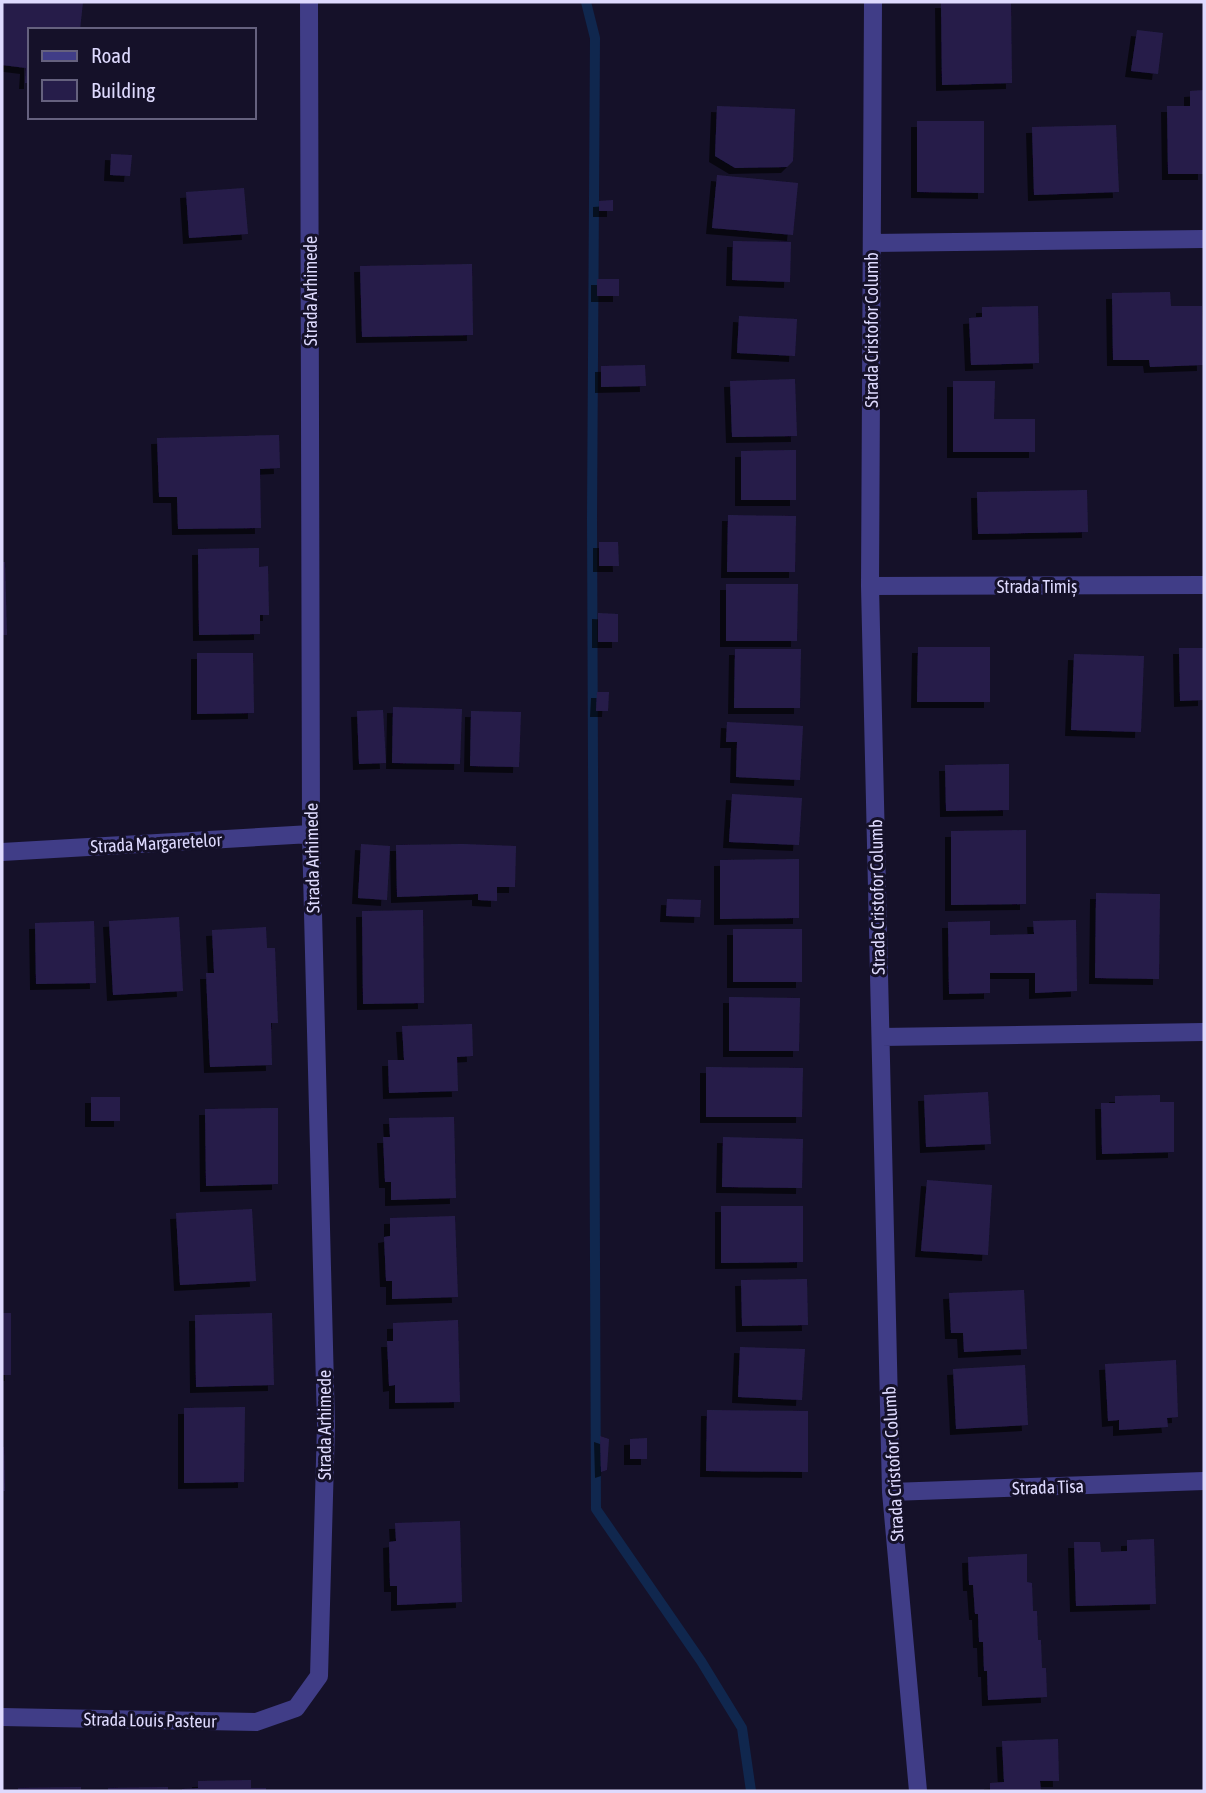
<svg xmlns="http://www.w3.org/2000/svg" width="1206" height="1793" font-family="'Asap Condensed',sans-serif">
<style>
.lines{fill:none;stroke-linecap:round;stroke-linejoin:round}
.stream{stroke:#10274e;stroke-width:10}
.building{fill:#261d4a;filter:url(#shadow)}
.street{stroke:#403d87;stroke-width:18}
.labels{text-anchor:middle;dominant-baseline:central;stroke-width:6;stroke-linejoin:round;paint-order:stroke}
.street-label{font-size:18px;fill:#dedafe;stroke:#151129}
</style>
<defs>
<filter id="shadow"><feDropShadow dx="-6" dy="6" stdDeviation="0" flood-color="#0009"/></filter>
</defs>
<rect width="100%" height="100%" fill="#151129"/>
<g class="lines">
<path class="stream" d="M586 2 595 38 592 519 596 1509 701 1661 742 1728 751 1791"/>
</g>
<path class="building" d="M2 2H83L80 30H30V83H25L26 68 2 65Z
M941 2H1011L1012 83 942 85Z
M1137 30 1163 33 1158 74 1131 71Z
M1204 90V174H1168L1167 106H1190V91Z
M717 106 795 109 793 161 787 167 735 168 715 156Z
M917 121H984V193L917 192Z
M1116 125 1119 192 1034 195 1032 127Z
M111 154 132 155 130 176 110 175Z
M717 175 798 183 793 235 712 228Z
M244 188 248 234 189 238 186 192Z
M613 200V211H599V201Z
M733 241 791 242 790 282 732 280Z
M472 264 473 335 362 337 360 266Z
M597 279H619V296H597Z
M1170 292 1171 306H1202L1203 365 1150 367 1149 360H1113L1112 293Z
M1038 306 1039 363 971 365 969 318 982 317V307Z
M739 316 797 319 795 356 737 353Z
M645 365 646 386 601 387V366Z
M795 379 797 436 732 437 730 381Z
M953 381H995L994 419H1035V452H953Z
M279 435 280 468 260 469 261 528 178 529 177 497H159L157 438Z
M796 450V500H741V451Z
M1087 490 1088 532 978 534 977 492Z
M728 515 796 516 795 572H727Z
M599 542H618L619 566H599Z
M259 548V567L268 566 269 615H260V634L199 635 198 549Z
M2 562H5L7 635H2Z
M726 584H798L797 641H726Z
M598 613 618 614V642H598Z
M918 647H990V702H917Z
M1179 648H1204V700L1180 701Z
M735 649H801L800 708H734Z
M197 653H253L254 713 197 714Z
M1074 654 1144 656 1141 732 1071 730Z
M597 692H609L608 711H596Z
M393 707 462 709 460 764 392 763Z
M383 710 386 763 359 764 357 711Z
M471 711 521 712 519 767 470 766Z
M727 722 803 726 800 780 736 777 737 742H726Z
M1009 764V810L946 811 945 765Z
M732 794 802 798 799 845 729 842Z
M1026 830V904L951 905V831Z
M361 844 390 846 387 900 358 898Z
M463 844 516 846 515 887H497V901L478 900V894L397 897 396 845Z
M799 859V918L720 919V860Z
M1096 893 1160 894 1159 979 1095 978Z
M667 899 701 900 700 917 666 916Z
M423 910 424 1003 363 1004 362 911Z
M179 917 183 991 113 995 109 921Z
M1076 920 1077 991 1035 993V973H990V993L949 994 948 922 990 921V935L1034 934 1033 921Z
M94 921 96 983 36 984 35 923Z
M266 927 267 948H275L278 1023H271L272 1065 210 1067 206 973H214L212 930Z
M733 929H802V982H733Z
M729 997 800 998 799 1051H729Z
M472 1024 473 1056 457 1057 458 1091 389 1093 388 1060H404L402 1026Z
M706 1067 803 1068 802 1117H706Z
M988 1092 991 1144 926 1147 924 1095Z
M1160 1095V1102H1174V1152L1102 1154 1101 1103H1115V1096Z
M91 1097H120V1121H91Z
M278 1108V1184L206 1186 205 1109Z
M454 1117 456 1198 391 1200V1182H385L384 1160 383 1137H390L389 1118Z
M723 1137 803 1139 802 1188 722 1187Z
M927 1180 992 1185 988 1255 921 1251Z
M721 1206H803V1262L721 1263Z
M252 1209 256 1281 180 1285 176 1213Z
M455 1216 458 1297 392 1299V1281H386L384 1237 390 1236V1218Z
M807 1279 808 1325 742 1326 741 1280Z
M1024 1290 1027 1349 964 1352 963 1333H951L949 1293Z
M2 1313H11V1375H2Z
M272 1313 274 1385 196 1387 195 1315Z
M458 1320 460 1402 395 1403V1385L389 1386 388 1363 387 1341H393V1323Z
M740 1347 805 1349 802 1400 738 1397Z
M1176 1360 1178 1417 1167 1418 1168 1427 1119 1430V1420L1108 1421 1105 1364Z
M1025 1365 1028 1425 956 1429 953 1369Z
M245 1407 244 1482 184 1483V1408Z
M707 1410 808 1411V1472L706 1471Z
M600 1436 609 1439 607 1470 601 1472Z
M647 1438V1459H630V1439Z
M2 1447H4L5 1491H2Z
M460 1521 462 1602 397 1605V1586H390L389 1542 396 1541 395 1523Z
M1154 1539 1156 1604 1076 1606 1074 1542H1100L1101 1552 1127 1551V1540Z
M1027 1554V1582L1032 1583 1033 1611H1037L1038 1640H1041L1042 1668H1046L1047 1697 988 1700 987 1671H984L983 1642H979L978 1614H975L973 1585H969L968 1557Z
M1058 1739 1059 1781H1040L1041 1791H990V1783L1004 1782 1002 1741Z
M251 1780V1788H266V1791H182V1789L198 1788V1781Z
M81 1787V1791H18V1788Z
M168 1787V1791H108V1788Z"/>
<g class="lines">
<path class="street" d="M873 2 870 586 891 1492 918 1791
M872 243 1204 239
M870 586 1204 585
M2 852 311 834
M881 1037 1204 1032
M891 1492 1204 1481
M2 1717 256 1722 296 1708 319 1676 326 1425 311 834 309 2"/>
</g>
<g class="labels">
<g class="street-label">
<text transform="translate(310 291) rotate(-90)">Strada Arhimede</text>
<text transform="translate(871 330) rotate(-90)">Strada Cristofor Columb</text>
<text x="1037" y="586">Strada Timiș</text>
<text transform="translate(156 843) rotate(-3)">Strada Margaretelor</text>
<text transform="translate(312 858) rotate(-91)">Strada Arhimede</text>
<text transform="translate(877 897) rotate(-91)">Strada Cristofor Columb</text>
<text transform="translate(324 1425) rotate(-90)">Strada Arhimede</text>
<text transform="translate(893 1464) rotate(-93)">Strada Cristofor Columb</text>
<text transform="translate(1048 1487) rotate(-2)">Strada Tisa</text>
<text transform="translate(150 1720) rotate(1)">Strada Louis Pasteur</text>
</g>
</g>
<rect width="1206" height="1793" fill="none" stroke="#dedafe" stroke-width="7"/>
<rect x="28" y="28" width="228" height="91" fill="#151129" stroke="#65617e" stroke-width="2"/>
<rect x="42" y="51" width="35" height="10" fill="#403d87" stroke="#65617e" stroke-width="2"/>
<text x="91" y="63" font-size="21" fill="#dedafe">Road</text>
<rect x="42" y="80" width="35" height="21" fill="#261d4a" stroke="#65617e" stroke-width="2"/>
<text x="91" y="98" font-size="21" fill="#dedafe">Building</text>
</svg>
